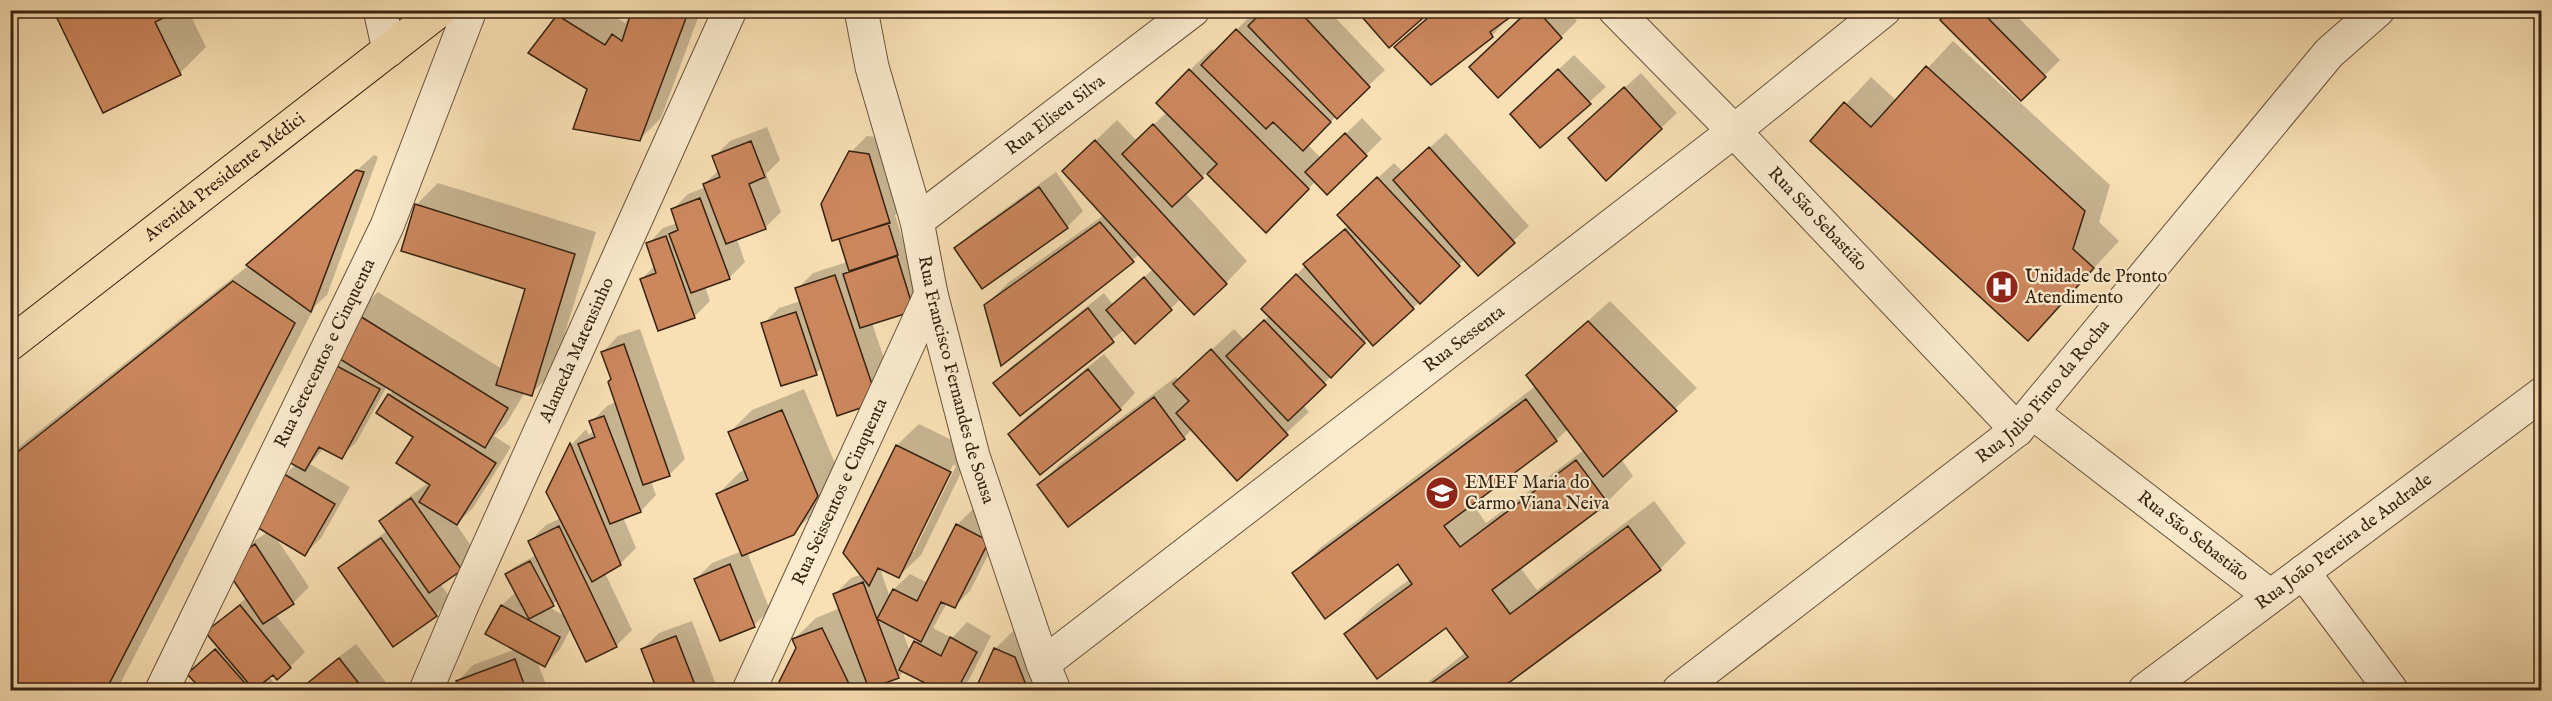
<svg xmlns="http://www.w3.org/2000/svg" width="2552" height="701" font-family="'IM FELL English',serif">
<style>
.shadow{fill:#0003;fill-rule:evenodd}
.building{fill:#cc875d;stroke:#372210;stroke-width:1.5}
.lines{fill:none;stroke-linecap:round;stroke-linejoin:round}
.minor-casing{stroke:#675239;stroke-width:35}
.major-casing{stroke:#372210;stroke-width:35}
.minor{stroke:#faebce;stroke-width:33}
.major{stroke:#f8e0b4;stroke-width:33}
.labels{text-anchor:middle;dominant-baseline:central;stroke-width:4.5;stroke-linejoin:round;paint-order:stroke}
.street-label{font-size:18px;fill:#372210;stroke:#faebce}
.poi-label{font-size:18px;fill:#372210;stroke:#faebce;text-anchor:start}
</style>
<rect width="100%" height="100%" fill="#f8e0b4"/>
<filter id="stains"><feTurbulence type="fractalNoise" baseFrequency=".00333" numOctaves="4"/><feColorMatrix values="0 0 0 0 .2 0 0 0 0 .09 0 0 0 0 .02 0 0 0 .5 -.17"/></filter>
<radialGradient id="worn" r=".72"><stop offset=".6" stop-color="#630" stop-opacity="0"/><stop offset="1" stop-color="#630" stop-opacity=".3"/></radialGradient>
<path class="shadow" d="M55 10H188L206 47 180 73Z
M563 10H605L625 23 634 10H701L661 118 639 140 589 88 558 16Z
M1266 10H1328L1385 70 1307 144 1321 158 1362 118 1382 139 1327 193 1316 181 1266 231 1207 172 1185 193 1247 261 1226 283 1181 299 1135 341 1125 329 1021 414 995 383 1011 367 1104 293 1113 305 1153 269 1140 254 1002 364 986 305 1008 283 1104 215 1086 150 1117 120 1137 141 1167 112 1190 70 1212 49 1215 52 1252 14 1257 19Z
M1436 10H1514L1492 36 1396 47Z
M1530 10H1567L1577 21 1561 37Z
M1952 10H2011L2060 60 2021 99Z
M1953 41 2110 185 2099 222 2119 241 2028 339 1812 141 1871 77 1897 101Z
M1574 55 1606 87 1540 146 1528 98Z
M1641 73 1677 113 1661 128 1585 123Z
M767 127 780 160 766 174 781 212 765 228 737 239 745 262 729 278 705 287 710 301 694 317 642 279 655 265 648 244 663 228 677 223 672 210 688 194 706 187 704 184 719 170 714 157 730 141Z
M1446 133 1529 226 1478 274 1465 259 1413 308 1368 338 1303 405 1309 412 1237 479 1192 429 1184 438 1039 485 1061 463 1176 377 1179 380 1234 329 1244 340 1270 315 1264 309 1321 249 1349 225 1355 199 1394 163 1403 172Z
M867 136 884 138 905 205 895 215 904 244 913 242 929 294 872 323 893 385 877 401 823 367 816 373 763 324 779 308 801 301 797 289 813 273 847 262 840 240 845 235 851 152Z
M374 155 378 157 327 295 315 306 117 690H10V454L249 265Z
M1056 172 1083 211 1067 227 982 287 956 249 972 233Z
M438 183 596 232 553 372 531 394 525 392 506 424 494 436 511 447 473 508 456 524 476 553 461 569 440 583 451 599 436 615 340 568 356 553 387 531 381 521 396 506 427 484 430 488 433 485 415 436 389 395 393 390 387 386 357 441 341 457 324 448 310 464 350 487 321 538 305 554 275 536 309 587 293 603 275 614 305 652 290 667 269 677 281 690H189L197 682 205 658 219 646 207 632 247 597 241 549 268 532 285 475 296 464 337 366 343 359 356 314 378 292 502 369 527 288 416 205Z
M1610 301 1697 388 1621 459 1633 476 1607 502 1520 567 1537 590 1654 501 1686 543 1660 569 1497 690H1418L1466 652 1446 626 1346 634 1371 608 1410 579 1398 562 1294 574 1320 548 1536 386 1528 375ZM1568 429 1584 450 1486 523 1472 503 1556 440Z
M640 329 685 459 669 475 651 481 656 495 641 511 623 517 636 548 620 564 605 573 632 630 616 646 571 628 560 649 545 665 537 661 548 690H461L458 681 473 665 516 649 487 634 502 605 516 592 506 575 514 567 536 555 530 541 546 525 561 518 548 492 572 444 586 429 589 435 594 430 591 422 607 406 616 402 612 379 603 352 618 336ZM558 600 565 616 549 607Z
M1104 354 1135 393 1120 409 1010 434 1025 418Z
M804 389 839 473 816 511 793 533 747 552 770 610 754 625 720 639 696 579 712 563 742 551 718 494 740 472 745 470 730 432 752 410Z
M919 424 972 450 921 555 899 576 884 569 881 572 890 597 894 589 910 574 928 583 957 525 973 509 1003 525 970 591 955 606 947 603 933 628 952 638 967 622 991 636 969 680 958 690H942L904 671 898 677 880 684 883 690H777L798 648 794 639 816 618 840 608 835 594 851 578 862 574 897 445ZM953 465 956 466 914 552H910ZM902 630 919 639 910 652Z
M692 621 718 690H659L643 649 659 633Z
M1017 627 1047 690H976L995 649Z
M356 644 392 690H304L302 689 318 673Z"/>
<path class="building" d="M53 10H179L155 22 181 75 103 113Z
M632 10H689L640 141 573 129 587 89 528 53 557 15 605 45 612 34 622 41Z
M1264 10H1298L1370 87 1337 119 1248 26Z
M1356 10H1432L1389 48Z
M1437 10H1503L1509 18 1490 32 1493 37 1431 85 1394 47Z
M1529 10H1537L1562 38 1498 98 1469 67Z
M1950 10H1980L2046 77 2021 101 1940 20Z
M1236 29 1331 122 1303 151 1273 122 1266 129 1201 65Z
M1926 66 2085 211 2073 249 2094 268 2028 341 1810 141 1844 102 1871 127Z
M1189 69 1309 189 1266 233 1207 174 1217 164 1156 103Z
M1558 69 1591 104 1540 148 1510 114Z
M1624 87 1662 129 1606 181 1568 138Z
M1153 124 1203 178 1172 207 1122 154Z
M1345 133 1367 156 1327 195 1305 172Z
M1095 140 1227 284 1194 315 1062 171Z
M751 141 765 177 749 184 766 229 726 244 703 184 720 177 712 156Z
M1429 147 1515 243 1478 276 1393 180Z
M849 151 869 154 890 223 832 241 821 204Z
M356 170 364 172 311 312 246 265Z
M1377 177 1460 266 1420 304 1337 215Z
M1039 187 1068 228 982 289 954 248Z
M700 198 730 279 691 293 669 234 678 230 671 209Z
M415 204 575 254 532 396 496 385 525 289 401 251Z
M1100 222 1134 262 1001 366 984 305Z
M888 223 898 255 849 271 839 239Z
M1345 229 1414 309 1373 346 1303 264Z
M666 236 695 318 658 331 640 279 656 273 646 243Z
M897 256 914 311 860 328 843 274Z
M1296 274 1365 343 1331 378 1261 309Z
M835 275 878 402 837 416 795 288Z
M1144 277 1172 310 1135 344 1106 310Z
M233 281 295 323 106 690H10V458Z
M1088 308 1114 342 1020 416 993 383Z
M796 312 817 375 781 386 761 323Z
M355 313 508 408 485 448 330 353Z
M1264 320 1326 385 1288 421 1226 356Z
M1588 321 1677 411 1603 477 1526 375Z
M624 344 670 476 643 485 608 382 611 379 601 352Z
M1211 349 1288 435 1237 481 1176 413 1189 401 1173 384Z
M335 365 380 389 342 459 319 447 305 471 283 459Z
M1088 369 1121 410 1040 475 1008 434Z
M388 394 496 463 457 525 419 502 430 485 396 463 413 437 376 413Z
M1154 397 1185 439 1068 527 1037 485Z
M1526 399 1557 441 1444 526 1460 547 1576 460 1608 503 1492 590 1510 614 1628 526 1661 570 1499 690H1422L1468 657 1446 628 1377 679 1344 634 1412 584 1398 564 1325 619 1292 573Z
M782 410 818 496 794 535 742 556 716 494 748 480 728 432Z
M604 416 641 512 610 524 578 444 595 437 589 421Z
M570 443 621 565 592 582 546 492Z
M896 445 951 472 899 578 878 568 869 586 843 553Z
M284 474 335 504 305 556 255 526Z
M411 498 462 570 429 593 379 521Z
M956 524 989 541 955 608 941 602 921 642 877 619 893 589 917 601Z
M559 526 617 647 586 662 528 541Z
M381 538 437 616 393 647 338 568Z
M255 544 294 604 263 624 223 565Z
M530 561 554 606 529 619 505 574Z
M730 564 755 627 720 641 694 579Z
M863 582 899 678 869 689 833 594Z
M240 605 291 668 277 680 273 675 254 690 205 632Z
M501 605 560 637 545 667 485 634Z
M822 628 852 690H775L796 648 792 639Z
M676 636 697 690H657L641 649Z
M950 637 977 652 957 690H939L899 670 914 641 941 656Z
M994 648 1015 657 1028 690H975Z
M215 649 251 690H202L187 674Z
M339 658 364 690H302L300 689Z
M515 659 526 690H460L456 681Z"/>
<g class="lines">
<defs>
<g id="minor">
<path d="M380 10 389 50"/>
<path id="s1" d="M861 10 872 67 917 221 931 294 973 456 1043 664 1054 690"/>
<path id="s2" d="M1615 10 1734 131 2017 430"/>
<path id="s3" d="M917 221 1193 10"/>
<path id="s4" d="M2033 413 2269 595"/>
<path d="M2303 572 2391 690"/>
<path id="s5" d="M1043 664 1734 131 1884 10"/>
<path id="s6" d="M162 690 387 226 470 10"/>
<path id="s7" d="M426 690 463 603 730 10"/>
<path id="s8" d="M749 690 931 294"/>
<path id="s9" d="M1679 690 2017 430 2329 53 2378 10"/>
<path id="s10" d="M2145 690 2542 394"/>
</g>
<g id="major">
<path id="s11" d="M10 344 440 10"/>
</g>
</defs>
<use href="#minor" class="minor-casing"/>
<use href="#major" class="major-casing"/>
<use href="#minor" class="minor"/>
<use href="#major" class="major"/>
</g>
<defs>
<symbol id="hospital-disc" viewBox="-11 -11 22 22"><circle r="9.5" fill="#8f2418" stroke="#faebce"/><path d="M-5-5h3v3.5h4V-5h3V5h-3V1.5h-4V5h-3Z" fill="#fff"/></symbol>
<symbol id="school-disc" viewBox="-11 -11 22 22"><circle r="9.5" fill="#8f2418" stroke="#faebce"/><path d="M0-5L7-2L0 1L-7-2ZM-4 1L0 2.5L4 1V4Q0 6-4 4Z" fill="#fff"/></symbol>
</defs>
<g fill-rule="evenodd">
<use href="#hospital-disc" x="1983" y="268" width="38" height="38"/>
<use href="#school-disc" x="1423" y="474" width="38" height="38"/>
</g>
<g class="labels">
<g class="street-label">
<text stroke="none"><textPath href="#s3" startOffset="174">Rua Eliseu Silva</textPath></text>
<text stroke="none"><textPath href="#s11" startOffset="272">Avenida Presidente Médici</textPath></text>
<text stroke="none"><textPath href="#s2" startOffset="291">Rua São Sebastião</textPath></text>
<text stroke="none"><textPath href="#s5" startOffset="532">Rua Sessenta</textPath></text>
<text stroke="none"><textPath href="#s7" startOffset="372">Alameda Mateusinho</textPath></text>
<text stroke="none"><textPath href="#s6" startOffset="374">Rua Setecentos e Cinquenta</textPath></text>
<text stroke="none"><textPath href="#s1" startOffset="382">Rua Francisco Fernandes de Sousa</textPath></text>
<text stroke="none"><textPath href="#s9" startOffset="472">Rua Julio Pinto da Rocha</textPath></text>
<text stroke="none"><textPath href="#s8" startOffset="218">Rua Seissentos e Cinquenta</textPath></text>
<text stroke="none"><textPath href="#s4" startOffset="202">Rua São Sebastião</textPath></text>
<text stroke="none"><textPath href="#s10" startOffset="248">Rua João Pereira de Andrade</textPath></text>
</g>
<g class="poi-label">
<text x="2025" y="277">Unidade de Pronto<tspan x="2025" dy="21">Atendimento</tspan></text>
<text x="1465" y="483">EMEF Maria do<tspan x="1465" dy="21">Carmo Viana Neiva</tspan></text>
</g>
</g>
<rect width="2552" height="701" fill="none" stroke="#f8e0b4" stroke-width="36"/>
<rect x="12" y="12" width="2528" height="677" fill="none" stroke="#372210" stroke-width="3"/>
<rect x="18" y="18" width="2516" height="665" fill="none" stroke="#372210" stroke-width="1.5"/>
<rect width="100%" height="100%" filter="url(#stains)"/>
<rect width="100%" height="100%" fill="url(#worn)"/>
</svg>
